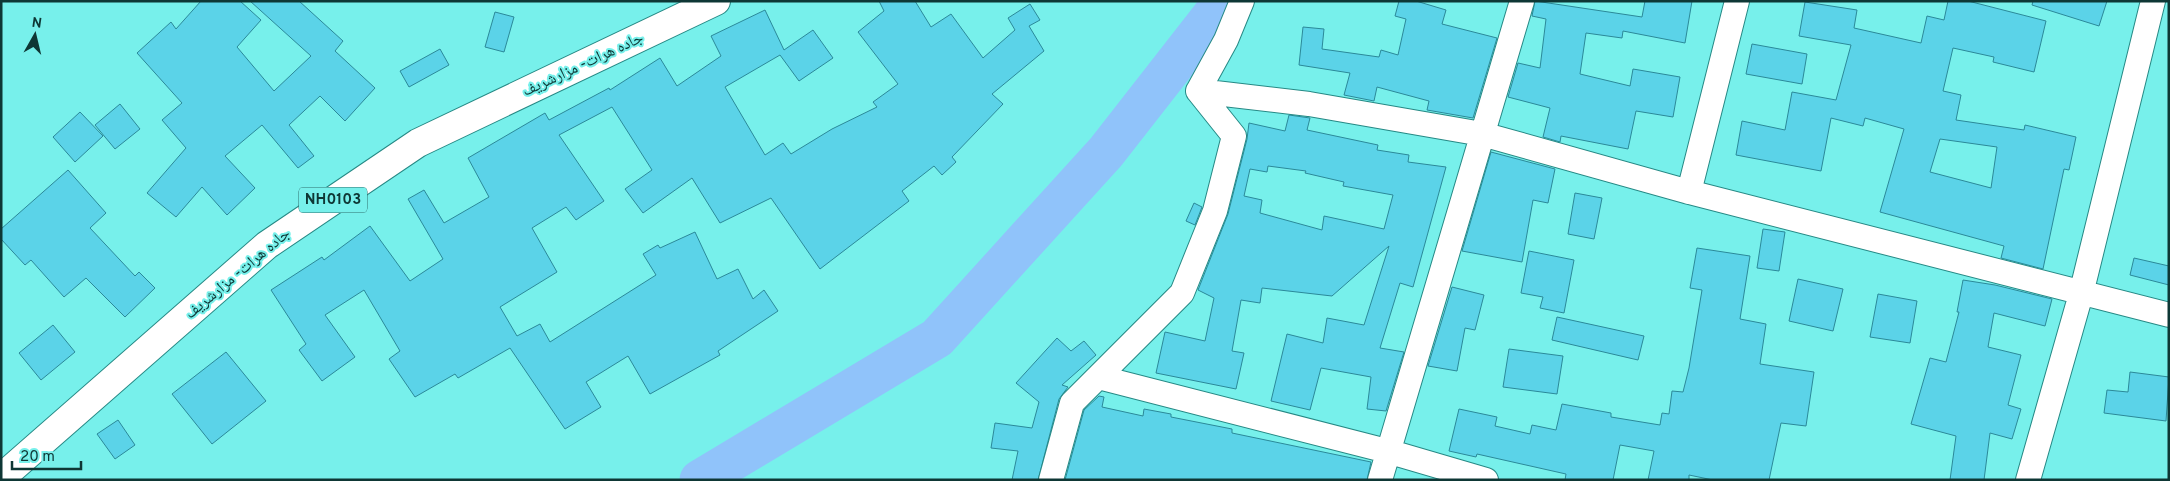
<svg xmlns="http://www.w3.org/2000/svg" width="2170" height="481" font-family="Overpass,'Noto Naskh Arabic',sans-serif">
<style>
.lines{fill:none;stroke-linecap:round;stroke-linejoin:round}
.river{stroke:#90c3fa;stroke-width:41}
.building{fill:#5bd3e8;stroke:#2b8999;fill-rule:evenodd}
.minor-casing{stroke:#268985;stroke-width:26}
.trunk-casing{stroke:#268985;stroke-width:30}
.minor{stroke:#fff;stroke-width:24}
.trunk{stroke:#fff;stroke-width:28}
.labels{text-anchor:middle;dominant-baseline:central;stroke-width:4;stroke-linejoin:round;paint-order:stroke}
.shield{fill:#77f0eb;stroke:#2e6e6c;stroke-width:1}
.shield-label{font-size:15px;font-weight:bold;fill:#0e3735}
.street-label{font-size:16px;fill:#0e3735;stroke:#77f0eb}
</style>
<rect width="100%" height="100%" fill="#77f0eb"/>
<g class="lines">
<path class="river" d="M700 480 937 338 1106 152 1224 1"/>
</g>
<path class="building" d="M201 1H240L261 20 237 47 274 91 311 56 250 1H299L343 41 335 51 375 88 345 121 320 96 289 125 314 156 298 168 262 125 225 156 255 188 227 215 202 187 176 217 147 193 186 148 162 120 182 103 137 53 171 22 176 29Z
M879 1H915L931 27 951 14 983 58 1015 30 1008 18 1030 4 1040 20 1029 26 1044 51 992 94 1003 104 952 157 956 162 942 175 934 166 902 191 909 201 820 269 771 198 720 223 692 178 643 213 625 189 652 170 612 107 559 135 604 201 576 220 566 207 532 228 557 272 500 307 517 336 540 324 550 342 656 275 643 254 658 245 660 248 695 232 717 279 738 269 753 299 764 290 778 311 718 351 720 355 650 394 628 356 586 382 601 407 565 429 510 348 458 378 455 374 415 397 389 359 400 351 364 290 325 315 355 357 322 381 299 350 306 344 271 290 322 257 324 260 370 226 410 281 443 259 408 199 424 190 444 223 489 197 468 158 545 113 549 120 609 88 610 90 660 58 677 86 721 56 711 36 765 10 784 50 813 30 833 58 799 81 780 55 725 87 765 155 783 143 791 154 832 129 877 107 873 102 898 84 858 32 884 11Z
M1399 1H1416L1446 10 1442 24 1497 38 1473 118 1427 110 1429 101 1377 87 1374 101 1344 95 1350 73 1299 65 1303 27 1324 29 1322 49 1379 57 1381 50 1398 55 1406 19 1395 16Z
M1535 1 1642 17 1645 1H1692L1685 43 1623 31 1622 38 1586 33 1580 74 1630 86 1633 69 1680 77 1673 117 1636 111 1628 149 1561 136 1560 142 1543 137 1550 108 1508 97 1518 63 1540 68 1546 19 1532 16Z
M1948 1H1968L2046 21 2034 72 1993 62 1994 57 1953 48 1943 91 1961 95 1956 120 2024 130 2025 125 2076 137 2069 170 2064 169 2043 269 2001 258 2004 246 1880 212 1904 129 1865 118 1863 126 1831 118 1821 171 1736 155 1742 121 1785 130 1792 92 1836 100 1851 45 1799 36 1805 2 1857 10 1854 28 1921 43 1927 16 1944 20ZM1940 139 1997 147 1991 188 1930 172Z
M2033 1H2107L2099 26 2032 5Z
M495 12 514 17 504 52 485 47Z
M1752 44 1807 54 1802 84 1746 74Z
M440 49 449 65 409 87 400 71Z
M120 104 140 129 115 149 95 125Z
M80 112 103 136 75 162 53 137Z
M1289 115 1310 118 1307 130 1378 145 1377 150 1409 155 1408 162 1446 167 1413 287 1400 283 1380 348 1404 352 1386 411 1367 409 1371 377 1321 368 1310 410 1271 401 1287 334 1323 343 1327 318 1364 325 1389 246 1332 296 1262 288 1260 303 1241 300 1232 351 1244 353 1236 389 1156 373 1165 332 1205 341 1214 298 1198 290 1228 214 1247 139 1249 123 1285 131ZM1268 166 1306 171 1305 173 1344 182 1343 186 1393 195 1384 229 1324 216 1322 230 1260 213 1262 200 1244 196 1250 169 1267 172Z
M1491 152 1555 169 1548 203 1533 200 1522 262 1462 251Z
M68 170 106 213 90 228 135 276 139 272 155 288 125 317 86 278 64 297 31 260 25 265 1 239V229Z
M1575 193 1602 198 1594 239 1568 234Z
M1194 203 1202 207 1195 225 1186 221Z
M1763 229 1785 232 1779 271 1757 268Z
M1697 248 1750 256 1740 319 1766 324 1760 364 1814 372 1806 426 1781 423 1769 480H1713L1689 475V480H1648L1654 451 1620 445 1613 480H1565L1566 474 1477 454 1476 457 1449 451 1459 409 1497 417 1495 426 1530 434 1532 425 1556 430 1562 404 1611 413V417L1660 425 1662 413 1669 414 1672 391 1683 392 1689 368 1702 290 1690 288Z
M1529 251 1574 260 1564 313 1540 308 1543 297 1521 293Z
M2134 258 2169 266V285L2130 275Z
M1798 279 1843 289 1833 331 1789 321Z
M1963 280 1995 285 2052 299 2045 326 1994 313 1988 347 2021 355 2008 405 2021 409 2012 439 1990 433 1984 480H1950L1956 436 1911 424 1930 358 1946 362 1959 312H1957Z
M1452 287 1484 295 1475 330 1465 328 1457 371 1428 366Z
M1878 294 1917 301 1910 343 1870 337Z
M1557 317 1644 336 1638 360 1552 340Z
M53 325 75 352 41 380 19 353Z
M1057 338 1071 351 1084 341 1096 355 1062 385 1068 387 1059 399 1038 480H1012L1018 451 991 448 995 423 1032 428 1039 402 1016 383Z
M1509 349 1563 356 1557 394 1503 387Z
M226 352 266 401 212 444 172 394Z
M2130 372 2169 377 2166 421 2104 413 2107 390 2128 392Z
M1099 396 1104 397 1102 407 1143 416 1144 409 1171 414V417L1232 429V433L1371 462 1367 480H1065L1084 410Z
M118 420 135 445 115 459 97 434Z"/>
<g class="lines">
<defs>
<path id="minor" d="M1198 91 1309 104 1482 134 1689 192 2169 315
M1198 91 1226 40 1242 1
M1689 192 1737 1
M1098 377 1387 451 1486 480
M1051 480 1072 403 1182 293 1215 211 1234 136 1198 91
M1380 480 1522 1
M2028 480 2081 294 2153 1"/>
<path id="trunk" d="M1 478 267 245 418 143 716 1"/>
</defs>
<use href="#minor" class="minor-casing"/>
<use href="#trunk" class="trunk-casing"/>
<use href="#minor" class="minor"/>
<use href="#trunk" class="trunk"/>
</g>
<g class="labels">
<rect class="shield" x="299" y="187.5" width="68" height="25" rx="4"/>
<g class="shield-label">
<text x="333" y="200">NH0103</text>
</g>
<g class="street-label">
<text transform="translate(583 65) rotate(-25)">جاده هرات- مزارشریف</text>
<text transform="translate(238 274) rotate(-40)">جاده هرات- مزارشریف</text>
</g>
</g>
<rect width="2170" height="481" fill="none" stroke="#0e3735" stroke-width="5"/>
<g transform="translate(35 35) rotate(8)" stroke="#77f0eb" stroke-width="4" paint-order="stroke">
<path d="M0-4L9 19L0 12L-9 19Z" fill="#0e3735"/>
<text y="-8" font-size="14" font-weight="bold" text-anchor="middle" fill="#0e3735">N</text>
</g>
<path d="M12 461v8h69v-8" fill="none" stroke="#0e3735" stroke-width="2.5"/>
<text x="20" y="461" font-size="15" fill="#0e3735" stroke="#77f0eb" stroke-width="4" paint-order="stroke">20 m</text>
</svg>
